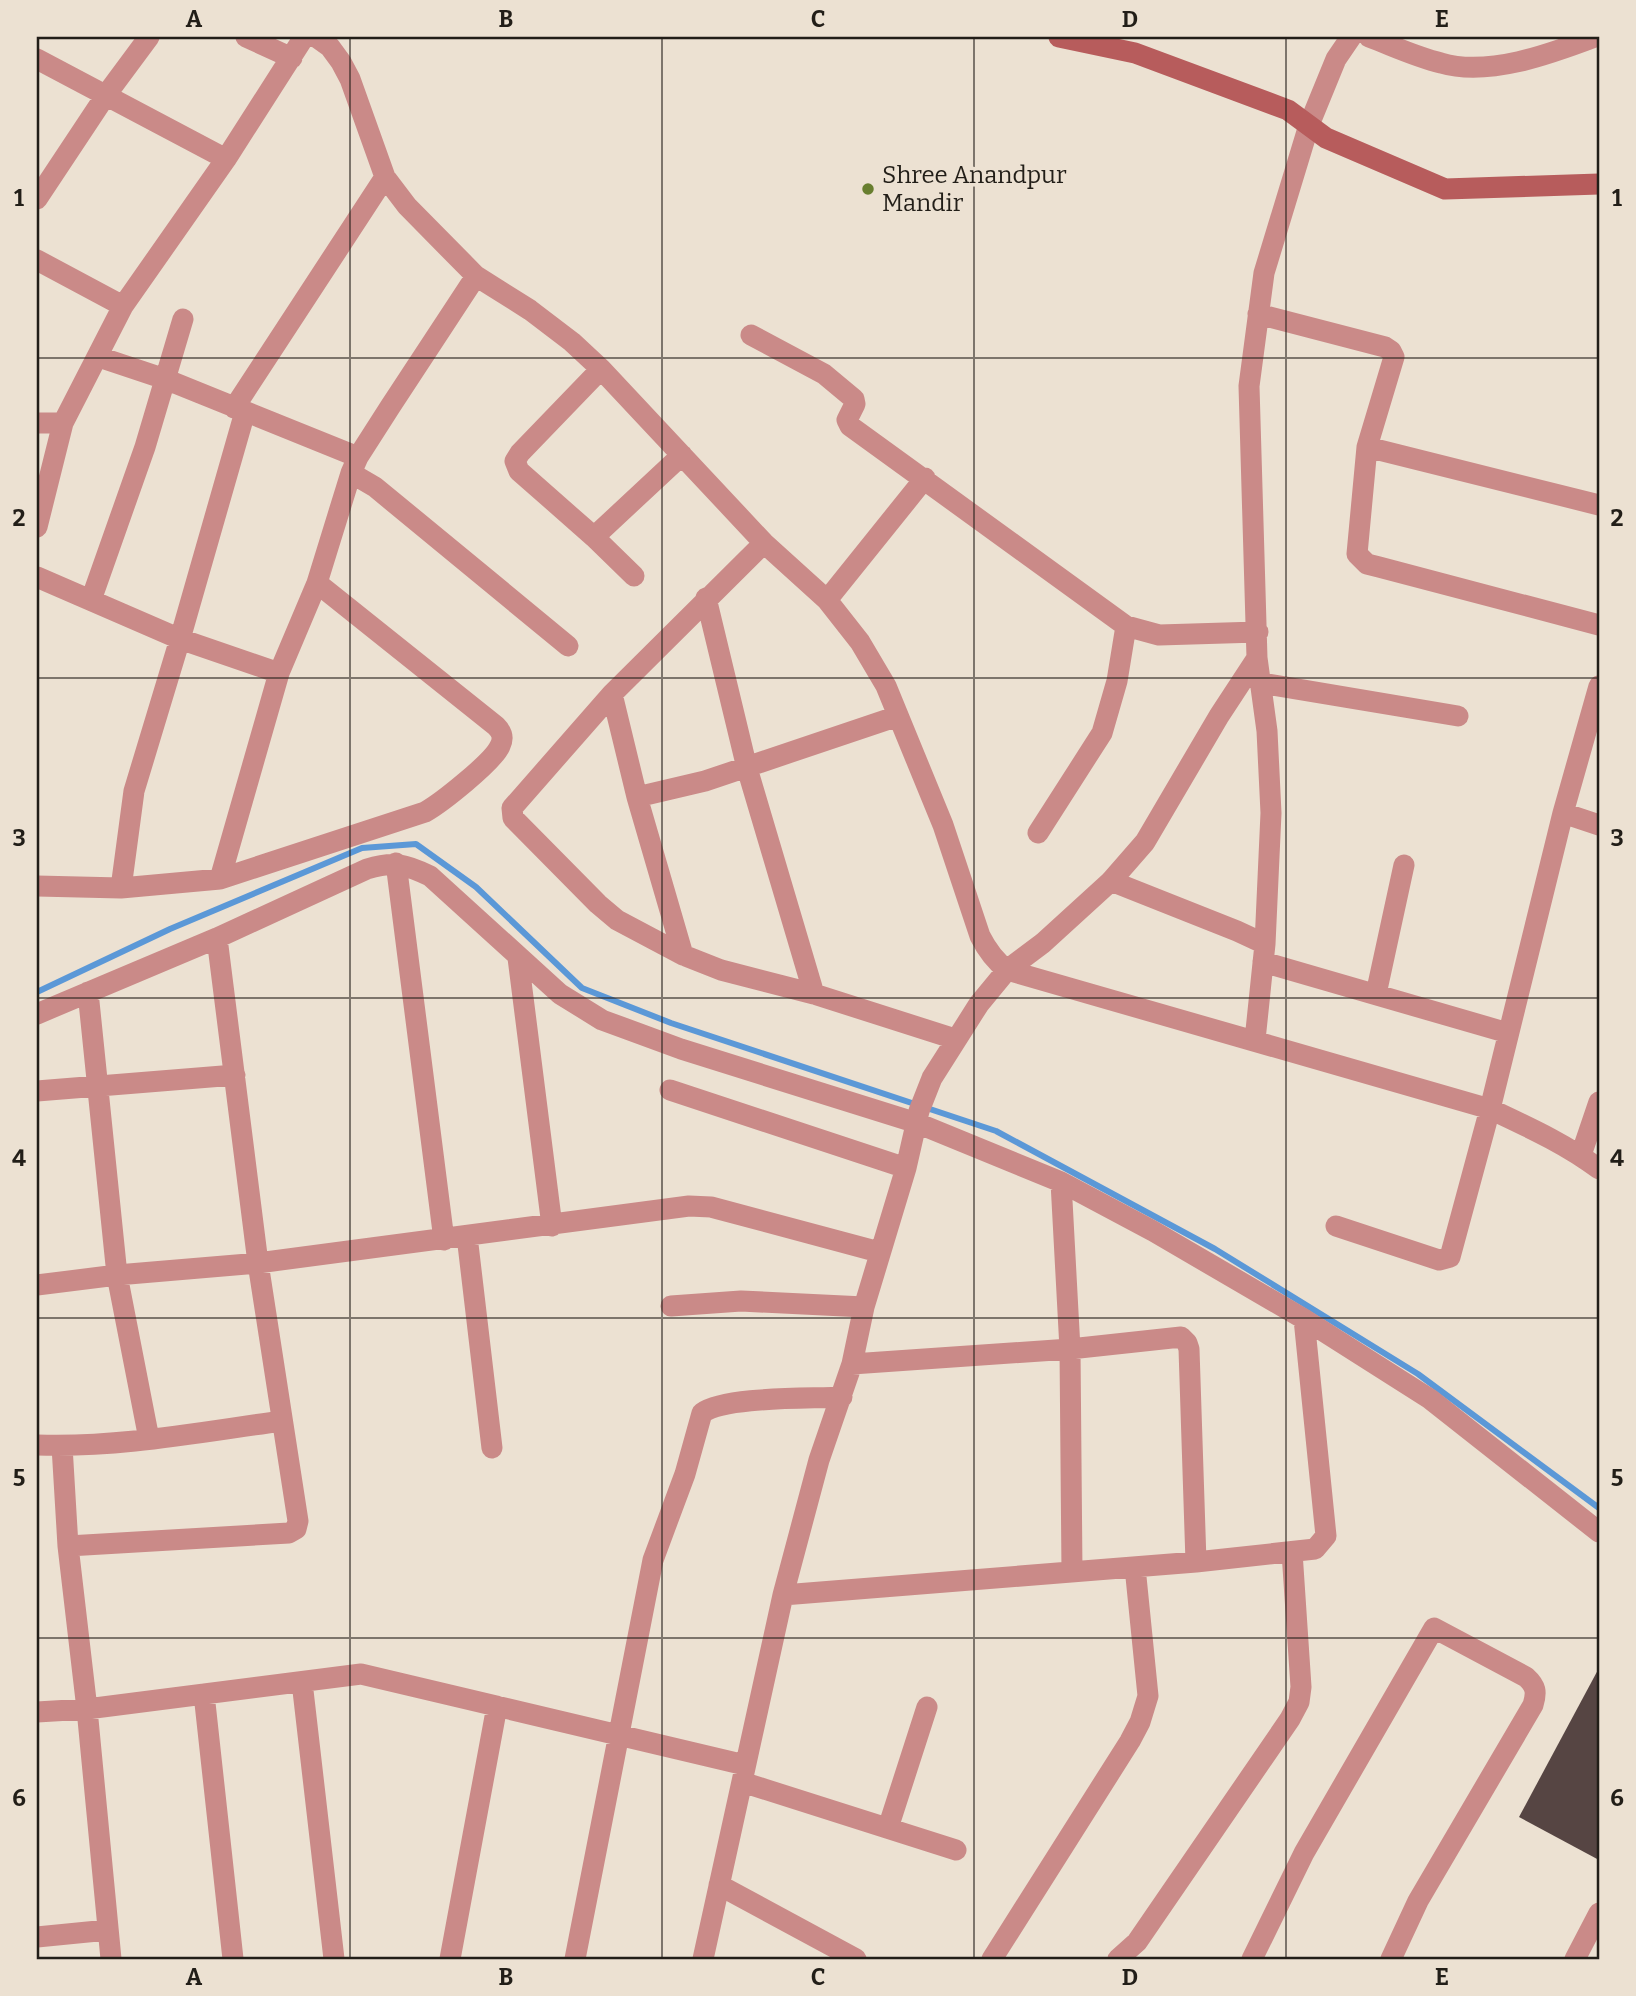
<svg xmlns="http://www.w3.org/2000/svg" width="1636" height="1996" font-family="Bitter,serif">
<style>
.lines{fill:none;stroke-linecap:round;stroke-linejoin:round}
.stream{stroke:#5b98d7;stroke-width:6}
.building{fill:#564543}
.street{stroke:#ca8a88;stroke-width:21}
.secondary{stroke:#b75c5c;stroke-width:21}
.grid{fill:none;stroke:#221e18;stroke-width:2;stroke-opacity:0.55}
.poi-dot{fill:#687e2f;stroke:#ece1d2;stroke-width:2.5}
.labels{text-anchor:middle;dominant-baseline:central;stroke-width:7;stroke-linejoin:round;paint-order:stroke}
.poi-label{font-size:24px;fill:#221e18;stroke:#ece1d2;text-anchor:start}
.neatline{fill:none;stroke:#221e18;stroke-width:2.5}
.grid-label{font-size:23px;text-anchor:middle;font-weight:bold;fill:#221e18}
</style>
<rect width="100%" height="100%" fill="#ece1d2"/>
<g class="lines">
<path class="stream" d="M37 992 170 929 362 848 416 844 476 887 582 988 671 1023 996 1131 1215 1249 1418 1374 1599 1508"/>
</g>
<path class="building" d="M1599 1668V1860L1519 1817Z"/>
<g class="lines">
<path class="street" d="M246 37 292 58
M316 37 330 47 341 62 350 79 385 177 407 206 476 276 530 310 572 342 601 369 764 543 827 600 860 642 886 686 943 825 980 936C987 950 994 960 1007 970L1490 1109C1528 1127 1566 1144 1599 1169
M1369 37C1393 46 1416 57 1441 63 1488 77 1550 54 1595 37
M37 59 226 159
M37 199 106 95 149 37
M37 260 123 306
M1258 314 1385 347 1391 351 1394 357 1367 447 1357 554 1367 564 1379 567 1599 625
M751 335 824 374 854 399 855 404 847 420 850 426 1126 626 1159 635 1258 632
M99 357 165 379 358 457
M234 408 385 177
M37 423H63
M1367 447 1599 505
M351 473 375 487 568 646
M37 527 63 423 123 306 226 159 304 37
M594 537 519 471 515 461 520 453 601 369
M764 543 612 694 512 808 513 818 598 904 617 920 683 955 721 970 814 994 955 1039
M634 576 594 537 682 455
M37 577 180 639 279 673
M706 598 747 768 814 994
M91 600 145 447 183 319
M827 600 925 478
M1261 683 1458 716
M612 694 637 797 683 955
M637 797 705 781 898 716
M1563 813 1599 825
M1038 833 1102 733 1117 681 1126 626
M396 863 444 1240
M220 879 279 673 317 583 351 473 358 457 390 407 476 276
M1111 881 1237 931 1265 944
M37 886 121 888 220 879 425 812C441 803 493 762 500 746 504 738 502 732 496 726L317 583
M121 888 134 791 180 639 245 412
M518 958 552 1226
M1263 962 1508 1033
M88 992 117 1275 149 1439
M1376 994 1404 865
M37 1014 217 938 367 869C394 861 405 864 430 876L560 994 602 1020 681 1049 917 1123 1061 1182 1153 1231 1304 1319 1430 1399 1599 1532
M1255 1040 1265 944 1271 813 1267 731 1257 658 1249 386 1264 273 1309 125 1336 59 1351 37
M670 1090 906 1168
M37 1091 235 1075
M1581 1155 1599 1102
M1061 1182 1070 1349 1072 1572
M1336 1226 1439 1260 1450 1257 1490 1109 1563 813 1599 686
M467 1236 492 1448
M37 1285 117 1275 258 1263 689 1206 711 1207 879 1252
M671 1306 741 1301 864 1307
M852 1364 1070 1349 1181 1337 1187 1343 1189 1349 1196 1562
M37 1445C119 1448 201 1432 282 1421
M62 1446 68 1546 87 1709 111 1959
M68 1546 289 1533 296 1529 298 1521 258 1263 217 938
M783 1595 1196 1562 1315 1549 1326 1536 1304 1319
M302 1682 334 1959
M204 1694 233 1959
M37 1712 87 1709 361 1674 745 1765
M742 1782 956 1850
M888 1828 927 1707
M719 1885 856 1959
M37 1937 108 1930
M450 1959 497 1706
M575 1959 653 1560 685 1474 702 1413C726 1396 810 1399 842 1397
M703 1959 783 1595 819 1460 852 1364 864 1307 906 1168 919 1111 932 1078 979 1004 1007 970 1043 943 1111 881 1145 842 1219 716 1257 658
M992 1959 1130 1741 1140 1722 1148 1696 1135 1567
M1118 1959 1137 1942 1290 1719 1299 1702 1301 1687 1292 1552
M1252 1959 1304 1853 1434 1628 1526 1677C1536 1686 1537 1692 1533 1705L1418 1901 1391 1959
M1575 1959 1599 1913"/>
<path class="secondary" d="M1059 37 1135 53 1288 110 1326 138 1445 189 1599 184"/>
</g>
<path class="grid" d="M350 37V1959M662 37V1959M974 37V1959M1286 37V1959M37 358H1599M37 678H1599M37 998H1599M37 1318H1599M37 1638H1599"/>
<circle class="poi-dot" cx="868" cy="189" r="7"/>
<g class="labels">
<g class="poi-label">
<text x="882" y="175">Shree Anandpur<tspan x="882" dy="28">Mandir</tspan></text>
</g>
</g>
<rect width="1636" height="1996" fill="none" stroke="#ece1d2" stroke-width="77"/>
<rect x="38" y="38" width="1560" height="1920" class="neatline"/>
<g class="grid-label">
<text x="194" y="27">A</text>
<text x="506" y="27">B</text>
<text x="818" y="27">C</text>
<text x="1130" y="27">D</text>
<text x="1442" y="27">E</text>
<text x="19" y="206">1</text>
<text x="1617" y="206">1</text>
<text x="19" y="526">2</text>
<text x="1617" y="526">2</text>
<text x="19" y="846">3</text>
<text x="1617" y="846">3</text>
<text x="19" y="1166">4</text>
<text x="1617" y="1166">4</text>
<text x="19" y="1486">5</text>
<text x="1617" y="1486">5</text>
<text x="19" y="1806">6</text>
<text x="1617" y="1806">6</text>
<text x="194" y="1985">A</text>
<text x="506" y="1985">B</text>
<text x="818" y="1985">C</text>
<text x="1130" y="1985">D</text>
<text x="1442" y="1985">E</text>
</g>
</svg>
